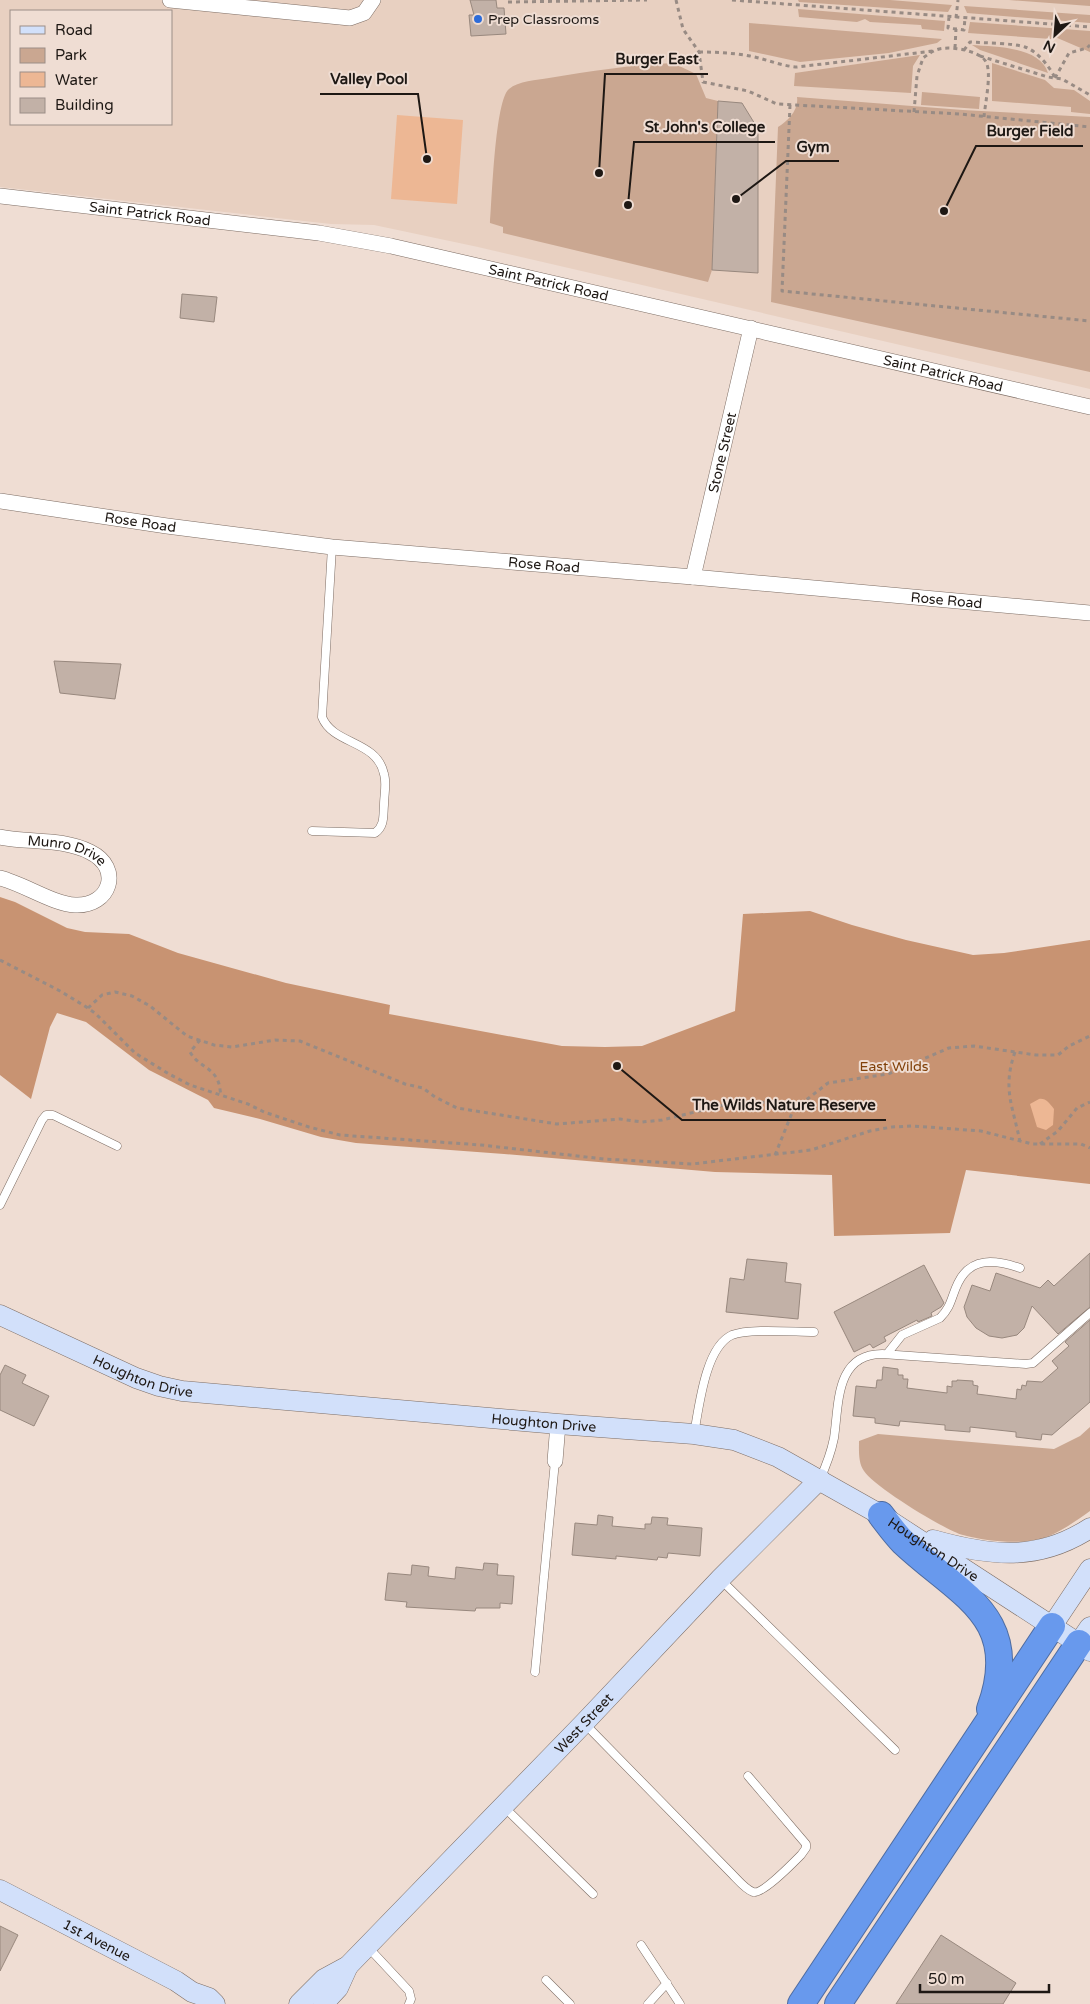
<svg xmlns="http://www.w3.org/2000/svg" width="1090" height="2004" font-family="'Varela Round',sans-serif">
<style>
.built{fill:#e8d0c1;fill-rule:evenodd}
.green{fill:#caa791}
.forest{fill:#c89372}
.water{fill:#edb794}
.building{fill:#c2b1a7;stroke:#98887e}
.lines{fill:none;stroke-linecap:round;stroke-linejoin:round}
.lane-casing{stroke:#7d6d64;stroke-width:9}
.street-casing{stroke:#7d6d64;stroke-width:16}
.secondary-casing{stroke:#7d6d64;stroke-width:21}
.highway-casing{stroke:#4e6ca1;stroke-width:28}
.path{stroke:#988b84;stroke-width:3;stroke-dasharray:4 4;stroke-linecap:butt}
.lane{stroke:#fff;stroke-width:8}
.street{stroke:#fff;stroke-width:15}
.secondary{stroke:#d2e0fa;stroke-width:20}
.highway{stroke:#6899ed;stroke-width:26}
.poi-dot{fill:#2d6cd9;stroke:#efddd3;stroke-width:2}
.labels{text-anchor:middle;dominant-baseline:central;stroke-width:4;stroke-linejoin:round;paint-order:stroke}
.poi-label{font-size:14px;fill:#1e1814;stroke:#efddd3;text-anchor:start}
.street-label{font-size:14px;fill:#1e1814;stroke:#efddd3}
.park-label{font-size:14px;fill:#814008;stroke:#efddd3}
.leader{fill:none;stroke:#1e1814;stroke-width:2}
.callout-dot{fill:#1e1814;stroke:#efddd3;stroke-width:2}
.callout-label{font-size:15px;text-anchor:middle;font-weight:bold;fill:#1e1814;stroke:#efddd3;stroke-width:4;stroke-linejoin:round;paint-order:stroke}
</style>
<rect width="100%" height="100%" fill="#efddd3"/>
<path class="built" d="M0 0H1090V389L478 247 374 225 331 224 0 187ZM11 11H171V124H11Z"/>
<path class="green" d="M798 0H890L952 5 948 12 799 2Z
M1009 0H1090V6Z
M964 6 1090 15V23L967 13Z
M798 9 945 21 944 31 922 29 921 25 870 22 865 19 857 22 799 17Z
M970 22 1090 31V52L1055 37 1051 39 968 33Z
M749 23 942 39 937 43 889 53 800 62 749 51Z
M972 45C995 47 1040 46 1048 73L980 50Z
M920 55 913 66 911 93 794 86 795 73Z
M673 63 696 74 706 98 718 101 712 270 708 282 503 233V227L490 223C492 200 495 100 509 89 518 81 537 80 549 78 590 71 631 65 673 63Z
M992 63 1045 80 1054 88 1074 90 1090 101V114L1071 112V107L992 101Z
M922 92 980 97 979 109 921 105Z
M797 97 963 110 1090 117V372L771 302 778 127C788 121 799 110 797 97Z
M1090 1427V1511C1076 1521 1054 1537 1036 1540 1014 1544 985 1541 963 1535 946 1531 873 1486 864 1471 858 1463 859 1450 859 1441L878 1434 1054 1449 1080 1436Z"/>
<path class="forest" d="M0 897 15 902 67 928 85 932 129 934 178 953 286 983 390 1005 389 1014 562 1046 605 1047 642 1046 735 1011 743 914 810 911 852 925 906 940 973 955 1004 953 1090 940V1184L966 1170 950 1233 834 1236 832 1175 715 1172 504 1154 356 1143 321 1137 260 1119 214 1108 208 1100 149 1070 86 1022 57 1013 50 1027 31 1099 0 1075Z"/>
<path class="water" d="M397 115 463 120 457 204 391 199Z
M1039 1099C1046 1098 1049 1103 1054 1109L1053 1125 1046 1130 1037 1127 1030 1104Z"/>
<path class="building" d="M470 0H496L497 8H504L506 34 471 36 469 15H474Z
M718 101 742 103 758 129V273L712 270Z
M182 294 217 297 214 322 180 318Z
M54 661 121 664 115 699 60 693Z
M1090 1253V1307L1058 1334 1032 1306 1024 1328 1017 1335 1002 1338 989 1336 976 1328 967 1317 964 1307 972 1285 990 1291 996 1273 1040 1288 1048 1280 1054 1286Z
M747 1259 787 1263 785 1282 801 1284 798 1319 726 1312 730 1278 744 1280Z
M924 1265 944 1303 941 1307 931 1313 932 1316 918 1322 917 1320 884 1337 886 1341 873 1348 870 1344 854 1352 834 1312Z
M1090 1320V1402L1052 1435 1042 1434 1041 1440 1016 1437V1432L970 1427V1432L945 1430V1425L900 1421 899 1426 875 1423V1418L853 1416 856 1386 876 1388 877 1380H882L883 1367 898 1369V1375H903V1379H908L907 1388 947 1393V1386L952 1387V1381H957V1380L973 1381V1385L978 1386 977 1394 1016 1399 1017 1389 1021 1390 1022 1385 1026 1386 1027 1381 1042 1382 1058 1368 1052 1361 1069 1346 1065 1342Z
M5 1365 26 1375 22 1383 49 1396 34 1426 0 1410V1375Z
M598 1515 613 1517 612 1526 645 1529V1524H651L652 1517 668 1518 667 1525 702 1528 700 1556 668 1553 667 1558 658 1557 657 1560 616 1556V1559L572 1555 575 1523 597 1525Z
M484 1563 498 1564 497 1575 514 1576 512 1604 500 1603V1608H476L475 1611 406 1607 407 1602 385 1600 388 1573 411 1575 412 1565 429 1567 428 1576 455 1579 456 1567 483 1570Z
M0 1926 18 1935 0 1971Z
M941 1935 1016 1983 1003 2004H896Z"/>
<g class="lines">
<defs>
<path id="lane" d="M312 831 375 833C385 826 383 815 384 805 384 795 387 783 384 774 377 740 333 745 322 717L332 547
M0 1205 42 1120 46 1115H53L117 1146
M887 1354 902 1335 940 1318C952 1306 951 1297 958 1283 971 1256 996 1260 1020 1268
M694 1434C699 1408 705 1347 732 1335 749 1328 794 1332 814 1332
M820 1479C826 1466 831 1453 834 1438 839 1405 835 1354 882 1354L1026 1364 1033 1363 1090 1313
M720 1579 895 1750
M535 1672 555 1461
M584 1723 732 1874C738 1880 745 1889 753 1892 762 1895 794 1862 801 1855L806 1848V1844L748 1776
M504 1807 593 1894
M641 1945 680 2004
M367 1946 409 1991 411 1999 409 2004
M546 1980 570 2004
M648 2004 667 1983"/>
<g id="street">
<path d="M170 0 350 18 364 13 373 0"/>
<path id="s1" d="M0 196 319 233 391 246 1090 407"/>
<path id="s2" d="M0 501 167 526 332 547 693 577 1090 613"/>
<path id="s3" d="M693 577 751 328"/>
<path id="s4" d="M0 837C30 843 62 838 90 852 123 868 110 907 75 905 53 904 24 884 0 878"/>
<path d="M555 1461 558 1424"/>
</g>
<g id="secondary">
<path id="s5" d="M0 1315 136 1378 159 1386 182 1391 558 1424 694 1434 734 1440 778 1457 881 1515 1090 1651"/>
<path d="M933 1540C990 1556 1038 1562 1090 1528"/>
<path d="M1052 1626 1090 1569"/>
<path d="M1079 1643 1090 1627"/>
<path id="s6" d="M0 1890 176 1981 192 1992 209 1998 215 2004"/>
<path id="s7" d="M299 2004 324 1979 348 1966 584 1723 720 1579 820 1479"/>
<path d="M323 2004 338 1988 348 1966"/>
</g>
<path id="highway" d="M881 1515C888 1524 895 1534 903 1542 959 1595 1024 1616 990 1709
M801 2004 1052 1626
M838 2004 1079 1643"/>
</defs>
<use href="#lane" class="lane-casing"/>
<use href="#street" class="street-casing"/>
<use href="#secondary" class="secondary-casing"/>
<use href="#highway" class="highway-casing"/>
<path class="path" d="M676 0 683 29 699 52 703 82 748 91 777 104 960 114 1090 127
M732 0 1090 27
M508 2 647 0
M949 17 948 28 964 30 965 18
M956 18 958 0
M955 48 956 29
M964 50 970 42C985 43 1012 43 1025 47 1037 51 1050 67 1055 78
M699 52C716 52 733 53 750 56 766 59 781 66 797 67L933 51
M980 56 1048 77 1062 79 1090 95
M1055 78 1069 53 1087 48 1090 45
M790 105 782 291 1090 321
M914 112 917 76 923 58C927 55 931 52 936 50 947 45 980 50 986 62 992 73 985 104 984 117
M0 960 60 991 88 1008 96 1014 135 1053 169 1074 190 1085 248 1104 264 1112 309 1127 340 1135 481 1145 604 1159 692 1164 811 1150 870 1131 892 1127 913 1126 981 1131 1032 1144H1081L1090 1148
M88 1008 102 995 115 992 132 996 150 1006 187 1036 214 1045 232 1047 275 1040 300 1041 405 1084 423 1088 435 1097 457 1108 557 1124 620 1119 642 1122 662 1120 732 1103 779 1102 801 1104 828 1083 888 1074 949 1048 974 1046 1036 1055H1058L1069 1046 1090 1036
M200 1040 190 1052C197 1065 211 1067 217 1079 220 1084 220 1091 221 1096
M1015 1052C1002 1089 1013 1106 1020 1142
M1040 1144 1058 1131 1077 1108 1090 1102
M775 1155 792 1113 801 1104"/>
<use href="#lane" class="lane"/>
<use href="#street" class="street"/>
<use href="#secondary" class="secondary"/>
<use href="#highway" class="highway"/>
</g>
<circle class="poi-dot" cx="478" cy="19" r="5"/>
<g class="labels">
<g class="poi-label">
<text x="488" y="19">Prep Classrooms</text>
</g>
<g class="street-label">
<text stroke="none"><textPath href="#s1" startOffset="151">Saint Patrick Road</textPath></text>
<text stroke="none"><textPath href="#s1" startOffset="556">Saint Patrick Road</textPath></text>
<text stroke="none"><textPath href="#s1" startOffset="961">Saint Patrick Road</textPath></text>
<text stroke="none"><textPath href="#s3" startOffset="128">Stone Street</textPath></text>
<text stroke="none"><textPath href="#s2" startOffset="142">Rose Road</textPath></text>
<text stroke="none"><textPath href="#s2" startOffset="548">Rose Road</textPath></text>
<text stroke="none"><textPath href="#s2" startOffset="952">Rose Road</textPath></text>
<text stroke="none"><textPath href="#s4" startOffset="69">Munro Drive</textPath></text>
<text stroke="none"><textPath href="#s5" startOffset="156">Houghton Drive</textPath></text>
<text stroke="none"><textPath href="#s5" startOffset="561">Houghton Drive</textPath></text>
<text stroke="none"><textPath href="#s5" startOffset="980">Houghton Drive</textPath></text>
<text stroke="none"><textPath href="#s7" startOffset="401">West Street</textPath></text>
<text stroke="none"><textPath href="#s6" startOffset="109">1st Avenue</textPath></text>
</g>
<g class="park-label">
<text x="894" y="1066">East Wilds</text>
</g>
</g>
<path class="leader" d="M599 173L605 74H708M427 159L418 94H320M628 205L634 142H775M944 211L976 146H1083M736 199L786 161H839M617 1066L682 1120H886"/>
<g class="callout-dot">
<circle cx="599" cy="173" r="5"/>
<circle cx="427" cy="159" r="5"/>
<circle cx="628" cy="205" r="5"/>
<circle cx="944" cy="211" r="5"/>
<circle cx="736" cy="199" r="5"/>
<circle cx="617" cy="1066" r="5"/>
</g>
<g class="callout-label">
<text x="657" y="64">Burger East</text>
<text x="369" y="84">Valley Pool</text>
<text x="705" y="132">St John's College</text>
<text x="1030" y="136">Burger Field</text>
<text x="813" y="152">Gym</text>
<text x="784" y="1110">The Wilds Nature Reserve</text>
</g>
<rect x="10" y="10" width="162" height="115" fill="#efddd3" stroke="#9b8e87"/>
<rect x="20" y="26" width="25" height="8" fill="#d2e0fa" stroke="#9b8e87"/>
<text x="55" y="35" font-size="15" fill="#1e1814">Road</text>
<rect x="20" y="48" width="25" height="15" fill="#caa791" stroke="#9b8e87"/>
<text x="55" y="60" font-size="15" fill="#1e1814">Park</text>
<rect x="20" y="72" width="25" height="15" fill="#edb794" stroke="#9b8e87"/>
<text x="55" y="85" font-size="15" fill="#1e1814">Water</text>
<rect x="20" y="98" width="25" height="15" fill="#c2b1a7" stroke="#9b8e87"/>
<text x="55" y="110" font-size="15" fill="#1e1814">Building</text>
<g transform="translate(1055 35) rotate(206)" stroke="#efddd3" stroke-width="4" paint-order="stroke">
<path d="M0-4L9 19L0 12L-9 19Z" fill="#1e1814"/>
<text y="-8" font-size="14" font-weight="bold" text-anchor="middle" fill="#1e1814">N</text>
</g>
<path d="M920 1984v8h129v-8" fill="none" stroke="#1e1814" stroke-width="2.5"/>
<text x="928" y="1984" font-size="15" fill="#1e1814" stroke="#efddd3" stroke-width="4" paint-order="stroke">50 m</text>
</svg>
